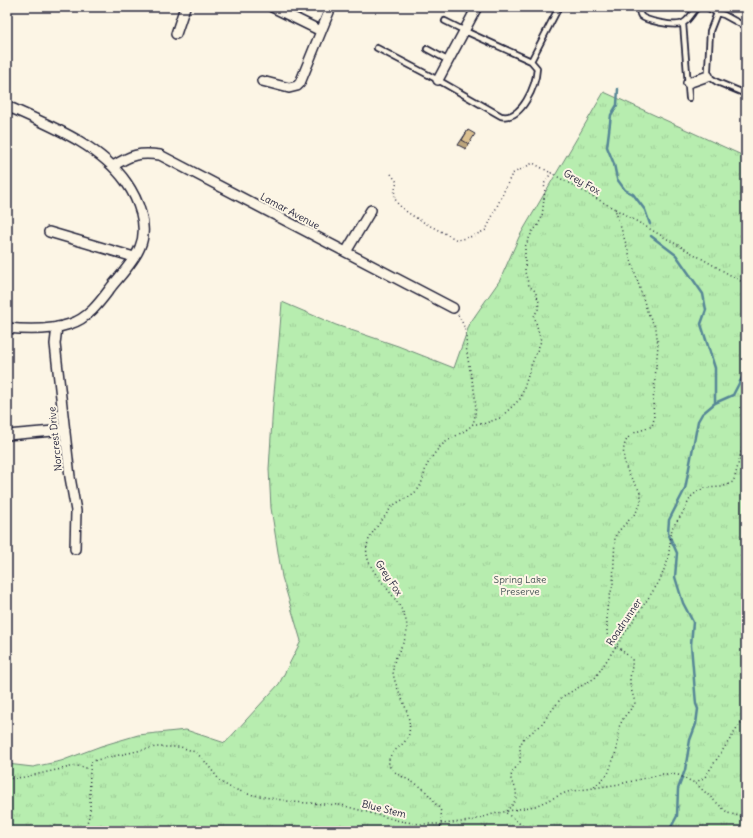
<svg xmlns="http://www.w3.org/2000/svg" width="753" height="838" font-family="Delius,sans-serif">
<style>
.grass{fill:url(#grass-tufts);stroke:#6c8875}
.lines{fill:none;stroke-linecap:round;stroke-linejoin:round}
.stream{stroke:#578796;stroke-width:2.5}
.service-casing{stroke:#22223b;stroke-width:8}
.minor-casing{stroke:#22223b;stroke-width:12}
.path{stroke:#22223b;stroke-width:1.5;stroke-dasharray:1 3;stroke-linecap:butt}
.service{stroke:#fcf5e5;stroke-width:4.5}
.minor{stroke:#fcf5e5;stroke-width:9}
.wall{fill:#bca57c;stroke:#22223b}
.building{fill:#dbc090;stroke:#22223b}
.labels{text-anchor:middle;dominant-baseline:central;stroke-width:4;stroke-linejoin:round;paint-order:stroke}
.street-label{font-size:10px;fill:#22223b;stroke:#fcf5e5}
.park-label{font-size:10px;fill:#475558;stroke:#fcf5e5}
</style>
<defs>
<pattern id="grass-tufts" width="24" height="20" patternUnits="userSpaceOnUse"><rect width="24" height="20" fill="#b7edaf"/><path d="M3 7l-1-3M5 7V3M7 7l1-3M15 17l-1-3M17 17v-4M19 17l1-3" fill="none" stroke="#9dcb97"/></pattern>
</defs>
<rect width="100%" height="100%" fill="#fcf5e5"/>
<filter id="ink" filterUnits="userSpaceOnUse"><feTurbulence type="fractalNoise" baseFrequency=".025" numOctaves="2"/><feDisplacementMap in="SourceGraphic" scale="8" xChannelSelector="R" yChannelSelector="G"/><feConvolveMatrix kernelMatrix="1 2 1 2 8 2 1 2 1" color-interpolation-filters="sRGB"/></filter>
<g filter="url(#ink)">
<path class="grass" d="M604 92 746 157V831H7V764L33 767 61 761 101 746 138 735 186 730 225 743 279 684 301 641 282 577 271 508 269 469 273 404 279 340 282 302 336 325 398 346 454 368 470 323 500 280 519 237Z"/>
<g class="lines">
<path class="stream" d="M618 89 617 105 611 115 607 147 614 164 617 179 625 190 633 194 645 210 650 224
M651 236 676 255 703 294 706 310 701 324 715 368V403
M669 831 677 816 678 789 685 770 690 740 696 724 698 709 696 704 691 645 693 622 683 603 675 577 677 553 668 533 669 520 685 489 698 421 702 414 715 403 733 395 746 370"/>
<defs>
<path id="service" d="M465 7 474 13
M639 7C639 10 639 13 641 16 646 21 673 26 680 24 688 23 692 12 698 7
M707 7 717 13
M445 21 465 31 531 61
M683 23 689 98
M746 27 724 15 717 13 710 31 708 70V76L717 82 746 94
M377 48 438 80 501 116C522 121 536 85 537 68L531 61 559 7
M427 49 449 61"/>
<path id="minor" d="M272 7 321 31
M176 34 185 7
M438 80 477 7
M262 81 289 88 297 86 300 83 331 7
M688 83 708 76
M7 106C48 125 99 144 126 182 138 199 149 226 140 247 135 260 121 275 112 286 100 302 89 318 70 324 52 330 26 330 7 328
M113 166C131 155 139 152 160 155L453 308
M49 232 134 257
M346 252 371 210
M57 327 55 344 70 477 76 511 75 549
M7 435 65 430"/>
</defs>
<use href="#service" class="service-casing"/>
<use href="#minor" class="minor-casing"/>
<path class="path" d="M391 174 397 182C395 189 393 194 396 201 404 215 442 231 457 240L473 236 486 230 512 174 533 163 551 173
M615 209 746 284
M458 315C470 333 464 341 468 359 471 381 480 402 473 424
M7 779 25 777 70 767 80 766 89 769
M695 783 705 777 746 715
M80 831C98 820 85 781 92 761L156 747H181L195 752 203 759 221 782 231 788 248 794 293 802 341 805 400 821 420 824H441L471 821 493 814 535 806 567 792 620 784 662 774H671L678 775 695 783 728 813 746 818
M440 831C441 825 442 819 441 813 441 809 437 806 435 803 431 797 426 791 421 787 413 781 392 774 389 765 386 750 407 747 409 733 413 711 393 688 393 670 393 655 406 644 407 630 408 607 382 586 372 568 360 547 370 535 383 519 386 515 390 508 394 505 402 499 412 497 419 488 423 482 424 472 427 465 430 460 435 452 439 448 449 437 464 434 473 424H483L500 418 521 398 531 366 541 341 534 315 538 310 539 302 535 291 529 286 525 272V247L533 230 537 227 542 217 545 189 544 184 551 173 615 209 647 311 656 329 658 345 653 402 654 419 652 426C645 430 633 431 628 438 620 448 624 465 630 476 634 483 642 491 641 500 639 516 621 524 615 537L613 584 607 608V634L612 642 632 659C633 667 630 673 630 681 630 689 634 696 635 704L624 717 619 727 617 749 608 774 594 787
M529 831 505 812C513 805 519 799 515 787 514 785 511 782 511 779 510 773 517 767 520 762V746L523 739 540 726 562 697 595 678 659 582 668 560 672 528 682 514 691 497 698 491 705 488 722 487 733 482 735 477 746 433"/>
<use href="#service" class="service"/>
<use href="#minor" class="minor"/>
</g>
<path class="wall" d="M468 130 469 144 466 149 458 145Z"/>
<path class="building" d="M468 130 475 134 469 144 462 140Z"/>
</g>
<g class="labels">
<g class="street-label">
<text transform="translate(582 182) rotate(29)">Grey Fox</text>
<text transform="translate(290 211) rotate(28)">Lamar Avenue</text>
<text transform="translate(55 439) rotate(-96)">Norcrest Drive</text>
<text transform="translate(389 578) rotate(56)">Grey Fox</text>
<text transform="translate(624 622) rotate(-56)">Roadrunner</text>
<text transform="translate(384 809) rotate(14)">Blue Stem</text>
</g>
<g class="park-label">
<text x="520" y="579">Spring Lake<tspan x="520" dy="12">Preserve</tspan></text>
</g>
</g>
<rect width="753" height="838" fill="none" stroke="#fcf5e5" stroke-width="24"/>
<rect x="12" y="12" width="729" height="814" fill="none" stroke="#22223b" stroke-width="1.5" filter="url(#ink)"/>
</svg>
